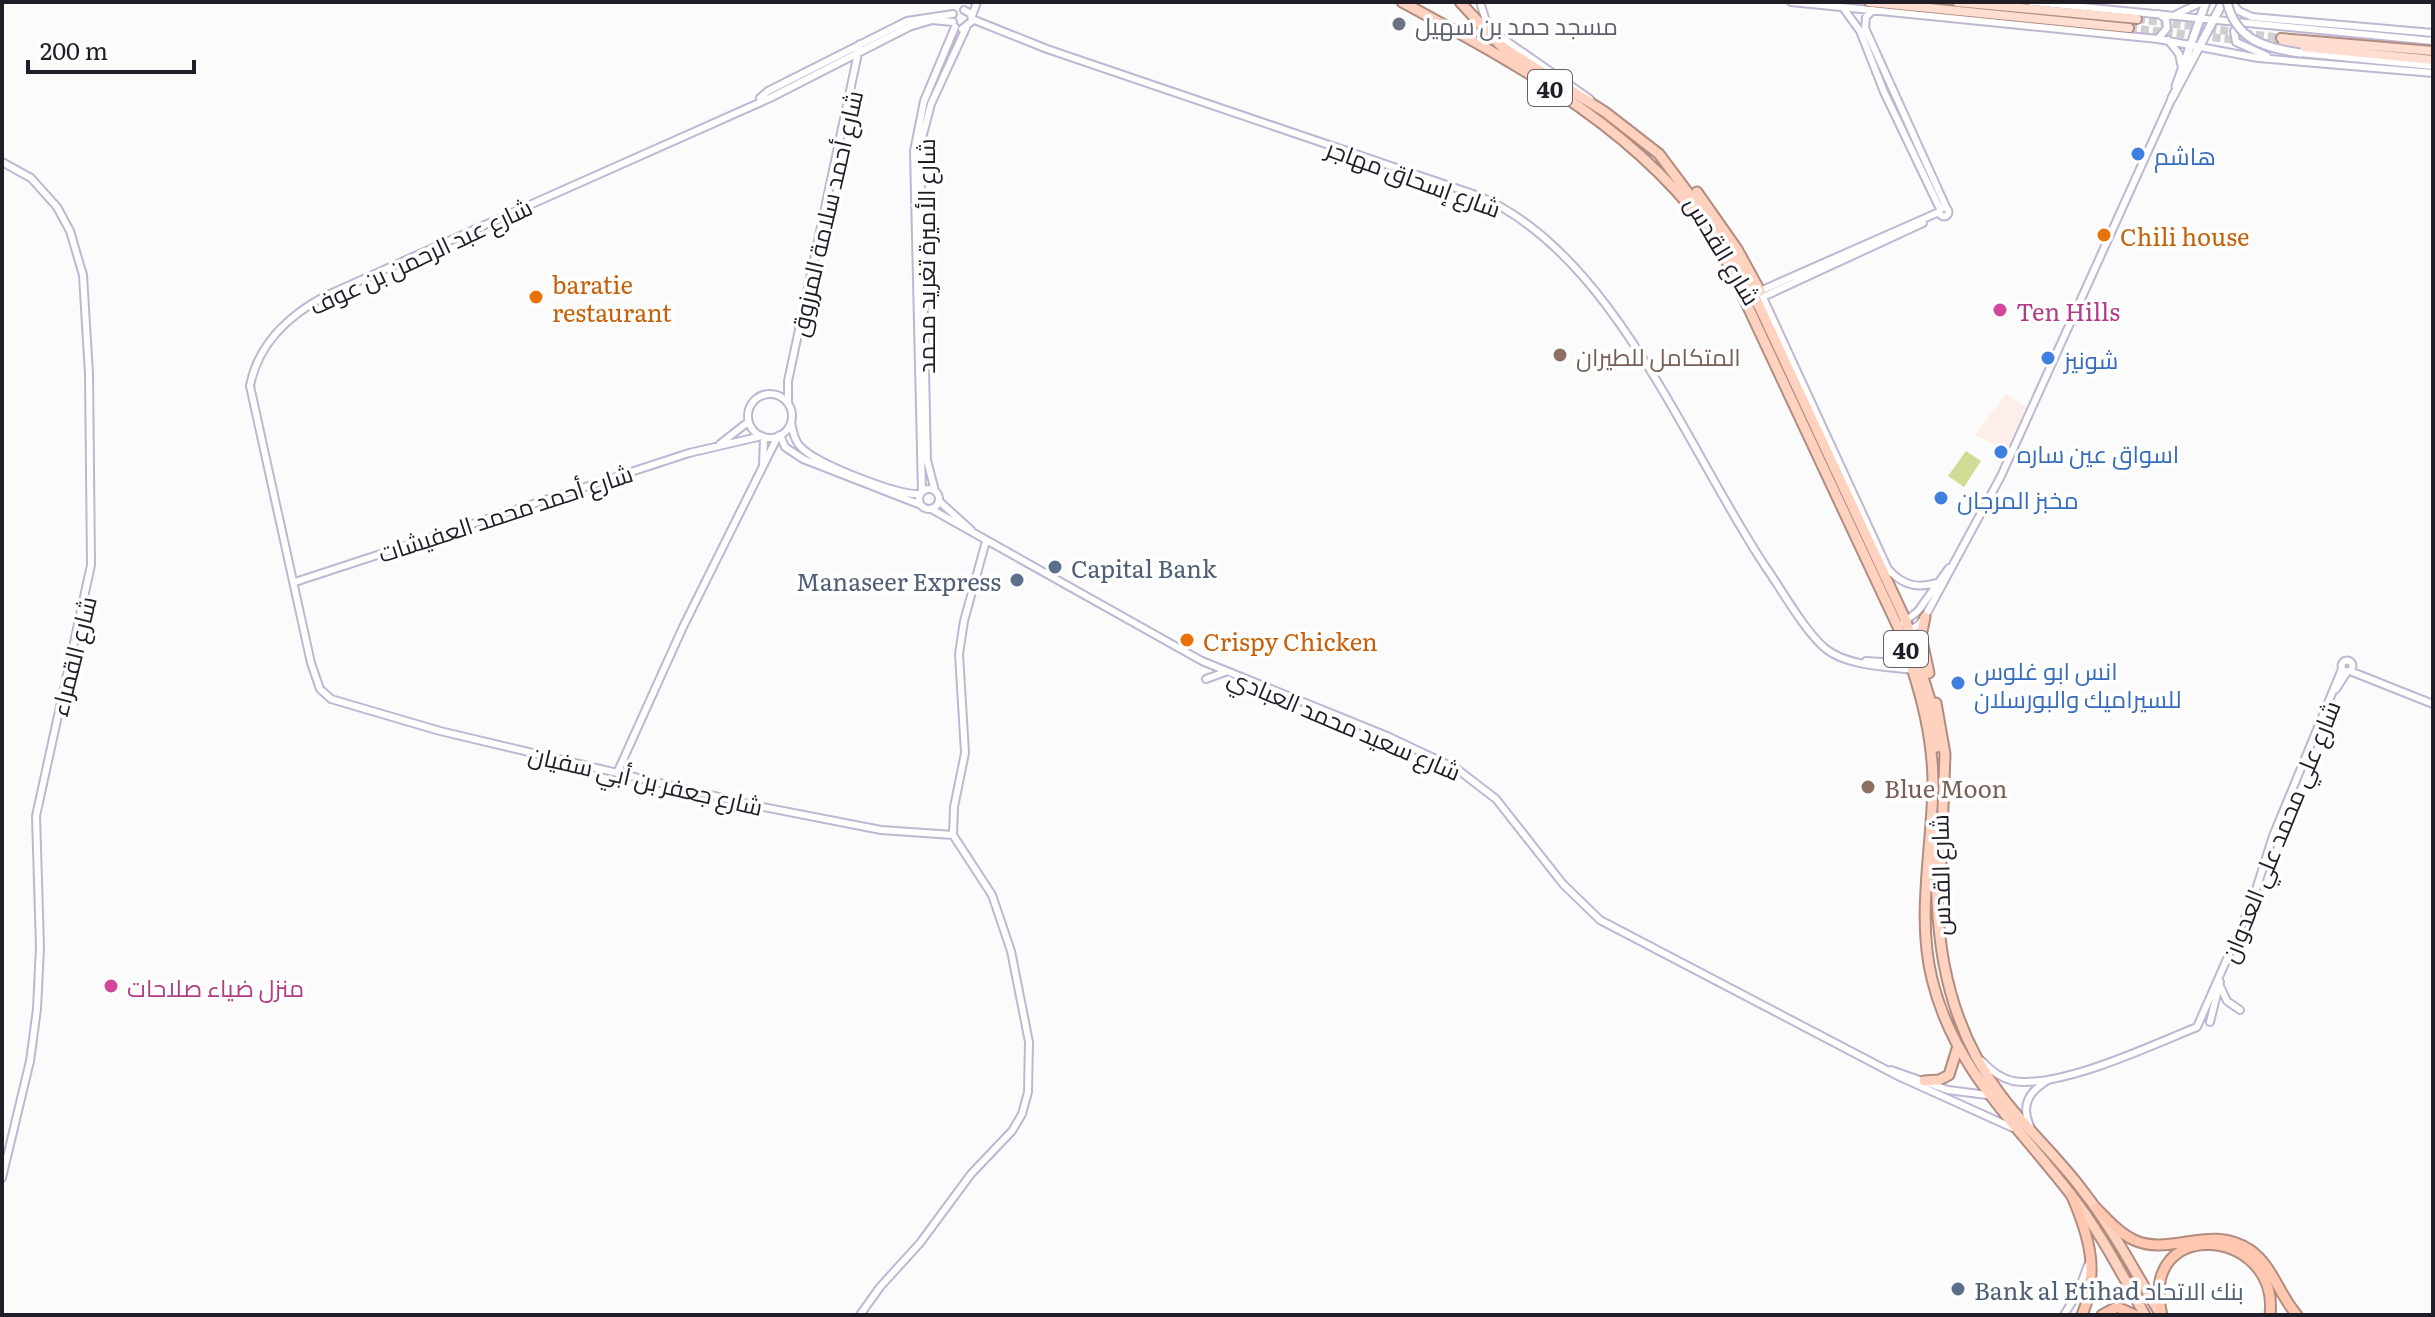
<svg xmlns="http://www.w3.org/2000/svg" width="2435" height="1317" font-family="Literata,Cairo,serif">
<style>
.commercial{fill:#fdeeea}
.green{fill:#d0db95}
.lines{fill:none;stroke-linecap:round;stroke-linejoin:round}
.primary-tunnel{stroke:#cfcfd1;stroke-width:8;stroke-dasharray:8 4;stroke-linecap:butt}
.tertiary-casing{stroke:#c0b6d3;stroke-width:10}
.secondary-casing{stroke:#c0b6d3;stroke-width:11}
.primary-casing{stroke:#b18c80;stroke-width:12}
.trunk-casing{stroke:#b18c80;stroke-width:13}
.motorway-casing{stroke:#b18c80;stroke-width:13}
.tertiary{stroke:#fff;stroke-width:6}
.secondary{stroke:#fff;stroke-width:7}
.primary{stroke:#ffddd0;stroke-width:8}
.trunk{stroke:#ffd2c0;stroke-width:9}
.motorway{stroke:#ffc7b0;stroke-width:9}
.secondary-bridge-casing{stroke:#c0b6d3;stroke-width:11;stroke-linecap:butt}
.secondary-bridge{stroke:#fff;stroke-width:7}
.worship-dot{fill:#6b7280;stroke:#fff;stroke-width:3}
.shop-dot{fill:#3f7fe0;stroke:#fff;stroke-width:3}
.food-dot{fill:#e8710a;stroke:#fff;stroke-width:3}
.hotel-dot{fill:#d1479c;stroke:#fff;stroke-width:3}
.education-dot{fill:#8d6e63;stroke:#fff;stroke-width:3}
.service-dot{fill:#5c6f8a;stroke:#fff;stroke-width:3}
.labels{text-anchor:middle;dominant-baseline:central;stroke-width:7;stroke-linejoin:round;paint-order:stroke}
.shield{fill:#fff;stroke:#646168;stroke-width:2}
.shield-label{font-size:22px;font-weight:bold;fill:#211d27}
.worship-label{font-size:24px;fill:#5b616d;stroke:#fff;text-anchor:start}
.shop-label{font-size:24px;fill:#366cbe;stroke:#fff;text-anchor:start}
.street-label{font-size:24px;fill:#211d27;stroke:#fff}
.food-label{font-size:24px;fill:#c56008;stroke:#fff;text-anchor:start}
.hotel-label{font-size:24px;fill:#b23c85;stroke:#fff;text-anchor:start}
.education-label{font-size:24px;fill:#785e54;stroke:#fff;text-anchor:start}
.service-label{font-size:24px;fill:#4e5e75;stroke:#fff;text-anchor:start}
</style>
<rect width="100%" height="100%" fill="#fbfbfb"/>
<path class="commercial" d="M2006 394 2026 407 2008 451 1975 435Z"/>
<path class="green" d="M1966 451 1981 461 1964 487 1948 476Z"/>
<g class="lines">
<path class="primary-tunnel" d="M2137 19 2281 38
M2129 28 2282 45"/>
<defs>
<path id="tertiary" d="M1480 2 1486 21 1495 33 1590 99
M1791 2 2158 39 2258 58 2433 73
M2031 2 2433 41
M2231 2 2239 11 2252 17 2433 33
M1844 9 1860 31 1884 92 1940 209
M1873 10 1866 17 1865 28 1947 209
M2177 14 2202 2
M972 16 977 2
M972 19 1047 49 1479 196C1613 253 1687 449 1765 566 1782 590 1805 632 1826 649 1847 666 1889 667 1914 670
M953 22 932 20 909 27 770 98 323 297C287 317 258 344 250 386L311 663 320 689 331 699 440 731 753 805 881 830 953 835
M2242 24 2234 31 2236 42 2267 56
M962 29 972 21 971 14 964 10
M2158 39 2167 28 2166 19 2159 14
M2168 40 2179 54 2182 68
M2300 53 2433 66
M760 98 768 91 907 21 953 14
M2 162 31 178 57 207 70 231 83 275 89 374 91 565 36 816 40 947 37 1009 30 1061 2 1178
M1939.5 212a4.5 4.5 0 1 1 9 0a4.5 4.5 0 1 1-9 0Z
M1763 297 1923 223
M748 416a22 22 0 1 1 44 0a22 22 0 1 1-44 0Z
M788 403V381L860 44
M791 422C793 433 795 443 804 450 822 465 898 496 920 494
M780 435 785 447 803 459 921 505
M720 444 748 422
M763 466 764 437
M919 499a10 10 0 1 1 20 0a10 10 0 1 1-20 0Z
M935 491 927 460 920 146 931 104 966 28
M922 492 914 151 924 101 955 27
M939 501 971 530
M931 509 1202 661 1387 736 1457 769 1496 799 1563 884 1600 920 1900 1077 2013 1128
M295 582 689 453 762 436
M1936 583C1917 589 1902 585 1888 569L1760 291 1939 212
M1903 623 1918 611 1949 568
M1905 632 1919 625 1927 613 2001 476 2172 98
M2341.5 666a5.5 5.5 0 1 1 11 0a5.5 5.5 0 1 1-11 0Z
M1866 661 1898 663 1908 656
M2350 671 2433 704
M1206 679 1225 672
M2336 689 2347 672
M618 771 683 627 778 436
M2220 986 2227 1001 2240 1010
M2210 1022 2220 982
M1982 1061C1991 1071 2000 1078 2013 1081 2060 1089 2152 1045 2197 1027L2252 902 2273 836 2342 669
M1891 1070 1948 1090 1987 1095
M2030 1126C2020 1104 2030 1091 2048 1080
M860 1315 880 1287 920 1243 971 1174 1012 1131 1022 1114 1028 1092 1029 1042 1011 951 992 895 953 835 954 807 965 753 959 654 964 621 986 541
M2064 1315 2077 1294 2088 1265"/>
<path id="secondary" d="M2176 86 2206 2
M2172 98 2223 2"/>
<path id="primary" d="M1869 2 2129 28
M1957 2 2137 19
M2281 38 2433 51
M2282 45 2433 60"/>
<path id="trunk" d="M1402 2C1520 66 1643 131 1719 245L1898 627C1916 677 1932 726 1933 780 1933 846 1916 914 1932 979 1954 1070 2018 1125 2072 1196 2101 1233 2122 1275 2145 1315
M1460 2 1502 47 1605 112 1659 154 1724 241 1760 308 1906 621 1930 700 1937 747
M1697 192 1737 249 1760 291
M1925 617 1921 636 1929 673
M1936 703 1945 754 1940 888
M1937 822C1933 920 1939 1013 2000 1094 2025 1128 2058 1157 2083 1191 2113 1229 2136 1274 2161 1315
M1924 1081 1939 1080 1949 1075 1957 1049"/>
<path id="motorway" d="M2071 1194C2089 1235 2100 1272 2082 1315
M2096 1208C2107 1219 2119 1233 2134 1240 2170 1257 2210 1223 2250 1250 2273 1266 2279 1295 2297 1315
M2102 1315 2117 1307 2135 1315
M2162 1315C2137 1215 2280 1227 2270 1315"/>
</defs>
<use href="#tertiary" class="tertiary-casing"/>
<use href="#secondary" class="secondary-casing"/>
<use href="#primary" class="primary-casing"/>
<use href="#trunk" class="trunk-casing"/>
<use href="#motorway" class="motorway-casing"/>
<use href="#tertiary" class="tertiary"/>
<use href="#secondary" class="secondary"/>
<use href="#primary" class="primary"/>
<use href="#trunk" class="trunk"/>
<use href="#motorway" class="motorway"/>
<defs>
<path id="secondary-bridge" d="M2227 2C2236 40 2265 48 2300 53"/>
</defs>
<use href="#secondary-bridge" class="secondary-bridge-casing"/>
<use href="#secondary-bridge" class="secondary-bridge"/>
</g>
<circle class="worship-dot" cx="1399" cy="24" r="8"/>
<g class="shop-dot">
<circle cx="2138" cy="154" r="8"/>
<circle cx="2048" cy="358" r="8"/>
<circle cx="2001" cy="452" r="8"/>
<circle cx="1941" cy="498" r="8"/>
<circle cx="1958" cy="683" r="8"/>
</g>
<g class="food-dot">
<circle cx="2104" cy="235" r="8"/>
<circle cx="536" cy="297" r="8"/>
<circle cx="1187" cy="640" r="8"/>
</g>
<g class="hotel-dot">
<circle cx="2000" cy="310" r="8"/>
<circle cx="111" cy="986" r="8"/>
</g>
<g class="education-dot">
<circle cx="1560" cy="355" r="8"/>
<circle cx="1868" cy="787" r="8"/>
</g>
<g class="service-dot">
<circle cx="1055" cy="567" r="8"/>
<circle cx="1017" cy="580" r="8"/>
<circle cx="1958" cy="1289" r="8"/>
</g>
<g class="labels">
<g class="shield">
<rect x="1528" y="70" width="44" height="36" rx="6"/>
<rect x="1884" y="631" width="44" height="36" rx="6"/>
</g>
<g class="shield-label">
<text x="1550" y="88">40</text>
<text x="1906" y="649">40</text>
</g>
<g class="worship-label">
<text x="1415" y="24">مسجد حمد بن سهيل</text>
</g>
<g class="shop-label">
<text x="2154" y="154">هاشم</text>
<text x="2064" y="358">شونيز</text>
<text x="2017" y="452">اسواق عين ساره</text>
<text x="1957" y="498">مخبز المرجان</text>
<text x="1974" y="669">انس ابو غلوس<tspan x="1974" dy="28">للسيراميك والبورسلان</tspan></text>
</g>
<g class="street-label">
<text transform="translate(1414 177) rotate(20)">شارع إسحاق مهاجر</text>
<text transform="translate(825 213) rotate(-77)">شارع أحمد سلامة المرزوق</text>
<text transform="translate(1724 250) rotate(59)">شارع القدس</text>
<text transform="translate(420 255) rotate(-25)">شارع عبد الرحمن بن عوف</text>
<text transform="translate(924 256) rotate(-90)">شارع الأميرة تغريد محمد</text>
<text transform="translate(505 512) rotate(-18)">شارع أحمد محمد العفيشات</text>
<text transform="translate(72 656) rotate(-76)">شارع القمراء</text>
<text transform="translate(1345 723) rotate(23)">شارع سعيد محمد العبادي</text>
<text transform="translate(646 779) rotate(13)">شارع جعفر بن أبي سفيان</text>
<text transform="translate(2279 831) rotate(-68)">شارع علي محمد علي العدوان</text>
<text transform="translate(1939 875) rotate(-91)">شارع القدس</text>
</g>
<g class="food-label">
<text x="2120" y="235">Chili house</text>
<text x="552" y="283">baratie<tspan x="552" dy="28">restaurant</tspan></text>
<text x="1203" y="640">Crispy Chicken</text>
</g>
<g class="hotel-label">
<text x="2016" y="310">Ten Hills</text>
<text x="127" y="986">منزل ضياء صلاحات</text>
</g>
<g class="education-label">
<text x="1576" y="355">المتكامل للطيران</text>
<text x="1884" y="787">Blue Moon</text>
</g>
<g class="service-label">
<text x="1071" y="567">Capital Bank</text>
<text x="1001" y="580" text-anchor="end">Manaseer Express</text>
<text x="1974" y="1289">Bank al Etihad بنك الاتحاد</text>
</g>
</g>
<rect width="2435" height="1317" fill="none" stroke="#211d27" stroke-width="8"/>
<path d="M28 60v12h166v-12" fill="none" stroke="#211d27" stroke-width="4"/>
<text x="40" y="60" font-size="24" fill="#211d27" stroke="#ffffff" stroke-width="6" paint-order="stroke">200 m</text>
</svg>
